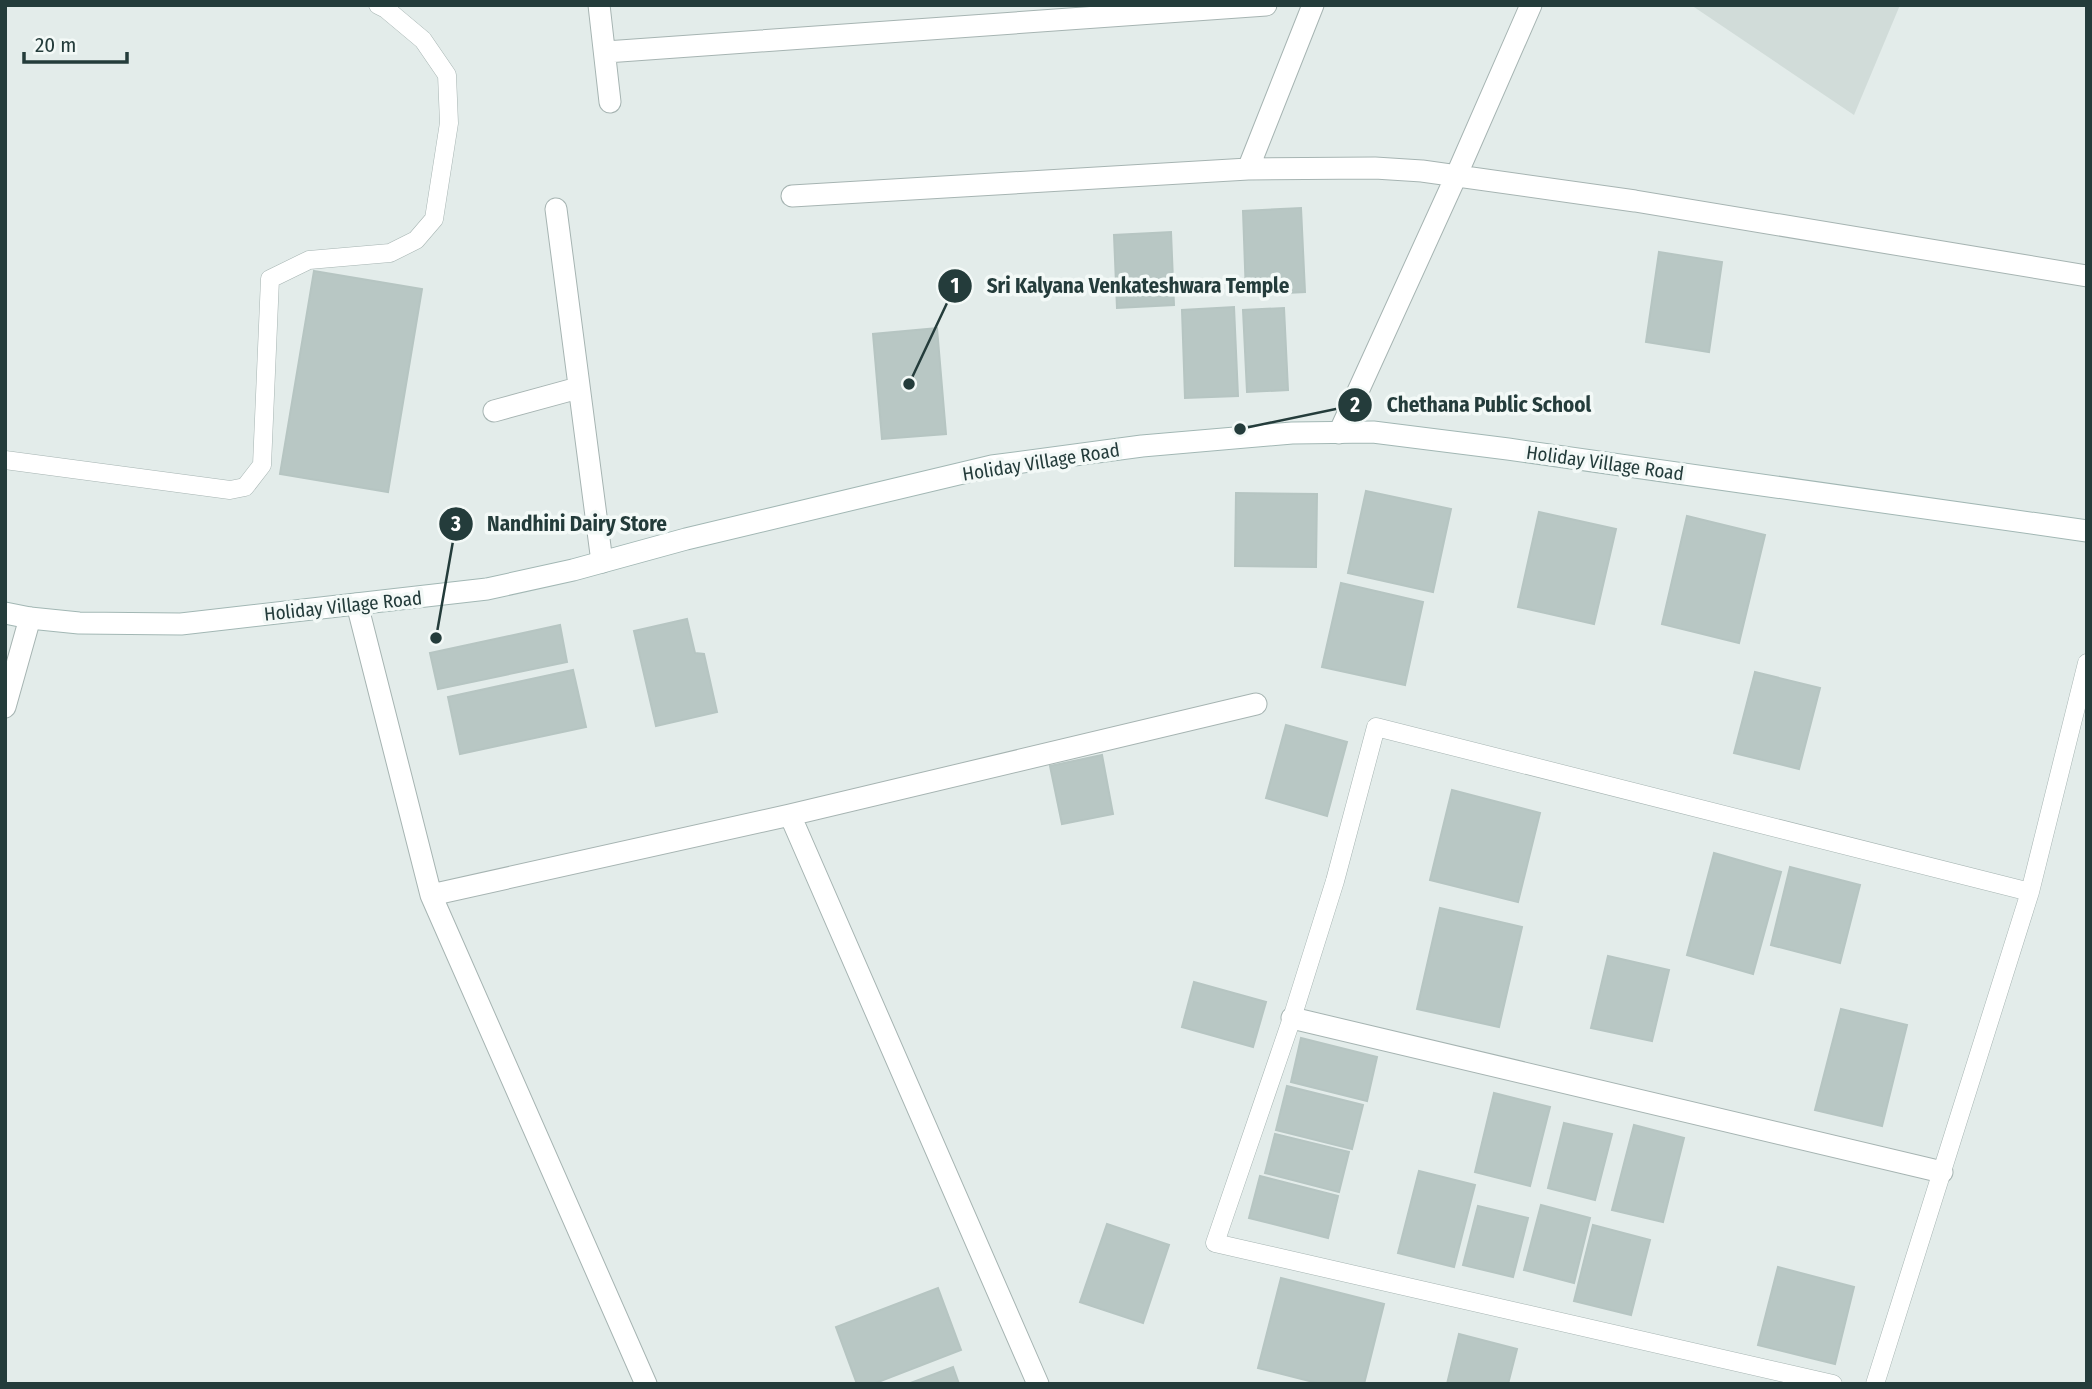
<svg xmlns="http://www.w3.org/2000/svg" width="2092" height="1389" font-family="'Fira Sans Condensed',sans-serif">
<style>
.built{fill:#d1dcd9}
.building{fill:#b8c7c4;stroke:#b6c5c2;stroke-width:2}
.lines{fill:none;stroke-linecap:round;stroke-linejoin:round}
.lane-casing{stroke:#a6b4b2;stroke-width:19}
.street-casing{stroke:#a6b4b2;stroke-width:23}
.secondary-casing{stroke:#a2b7b4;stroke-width:23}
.lane{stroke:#fff;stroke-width:18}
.street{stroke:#fff;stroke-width:21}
.secondary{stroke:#fff;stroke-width:21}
.labels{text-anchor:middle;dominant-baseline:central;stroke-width:7;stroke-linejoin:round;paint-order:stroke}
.street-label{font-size:19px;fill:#243c3b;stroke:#f3f9f7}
.leader{fill:none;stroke:#243c3b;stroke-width:2.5}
.callout-dot{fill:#243c3b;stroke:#f3f9f7;stroke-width:2.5}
.mark-label{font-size:21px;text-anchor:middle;font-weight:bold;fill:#fff}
.callout-label{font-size:21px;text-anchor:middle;font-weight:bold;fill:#243c3b;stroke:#f3f9f7;stroke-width:7;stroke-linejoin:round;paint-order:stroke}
</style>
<rect width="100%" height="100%" fill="#e3ecea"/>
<path class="built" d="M1691 5H1900L1854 115Z"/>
<path class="building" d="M1301 208 1305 292 1246 295 1243 211Z
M1171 232 1174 305 1117 308 1114 235Z
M1659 252 1722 262 1709 352 1646 342Z
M314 271 422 289 388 492 280 474Z
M1234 307 1238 396 1185 398 1182 310Z
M1284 308 1288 390 1247 392 1243 310Z
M937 328 946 434 882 439 873 334Z
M1366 491 1451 509 1433 592 1348 573Z
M1236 493 1317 494 1316 567 1235 566Z
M1539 512 1616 529 1594 624 1518 607Z
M1687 516 1765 535 1739 643 1662 624Z
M1341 583 1423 602 1405 685 1322 667Z
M687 619 695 653 704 654 717 712 656 726 634 631Z
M560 625 567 662 438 689 430 653Z
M573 670 586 727 460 754 448 697Z
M1755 672 1820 688 1799 769 1734 753Z
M1286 725 1347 742 1327 816 1266 798Z
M1102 755 1113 814 1062 824 1050 766Z
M1452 790 1540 813 1518 902 1430 880Z
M1714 853 1781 872 1753 974 1687 955Z
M1790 867 1860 885 1840 963 1771 945Z
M1440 908 1522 927 1499 1027 1417 1009Z
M1608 956 1669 970 1652 1041 1591 1028Z
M1194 982 1266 1002 1253 1047 1182 1027Z
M1841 1009 1907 1025 1882 1126 1815 1110Z
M1301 1038 1377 1057 1367 1101 1291 1082Z
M1287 1086 1363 1105 1352 1149 1276 1130Z
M1494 1093 1550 1107 1530 1186 1475 1172Z
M1564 1123 1612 1134 1595 1200 1548 1188Z
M1634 1125 1684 1138 1663 1222 1612 1210Z
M1275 1134 1349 1152 1339 1192 1265 1173Z
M1419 1171 1475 1185 1454 1267 1398 1253Z
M1260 1176 1338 1196 1328 1238 1249 1218Z
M1541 1205 1590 1218 1574 1283 1524 1270Z
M1478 1206 1528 1218 1513 1277 1463 1265Z
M1107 1224 1169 1245 1143 1323 1080 1302Z
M1593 1225 1650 1240 1631 1315 1574 1301Z
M1778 1267 1854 1287 1835 1364 1758 1345Z
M1281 1278 1384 1304 1364 1384H1321L1258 1368Z
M938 1288 961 1350 873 1384H857L836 1327Z
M1459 1334 1517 1349 1508 1384H1447Z
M953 1367 959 1384H908Z"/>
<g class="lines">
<defs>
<path id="lane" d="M5 460 230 490 245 487 262 465 270 279 309 260 390 253 416 240 434 219 449 123 447 75 423 40 386 9 378 5
M1833 1384 1215 1243 1292 1018 1335 881 1376 727 2030 892
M1875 1384 2030 892 2087 663"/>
<path id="street" d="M599 5 610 102
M606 52 1266 5
M1248 169 1313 5
M792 196 1248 169 1375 168 1422 171 1635 201 2087 276
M556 209 602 562
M494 411 578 388
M1339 433 1457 174 1531 5
M357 604 431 895 646 1384
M5 707 30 618
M790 815 1038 1384
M431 895 790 815 1256 704
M1292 1018 1942 1172"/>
<path id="secondary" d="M5 613 30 618 79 623 181 624 487 589 573 570 686 539 992 466 1142 446 1292 433 1373 432 1508 449 2087 531"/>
</defs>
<use href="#lane" class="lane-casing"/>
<use href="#street" class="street-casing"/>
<use href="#secondary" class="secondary-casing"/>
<use href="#lane" class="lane"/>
<use href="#street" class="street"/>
<use href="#secondary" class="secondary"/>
</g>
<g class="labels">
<g class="street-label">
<text transform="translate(1041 462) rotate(-9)">Holiday Village Road</text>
<text transform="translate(1605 463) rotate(8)">Holiday Village Road</text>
<text transform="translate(343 606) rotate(-6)">Holiday Village Road</text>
</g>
</g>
<path class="leader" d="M909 384L955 286M1240 429L1355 405M436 638L456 524"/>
<g class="callout-dot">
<circle cx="909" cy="384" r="7"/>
<circle cx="1240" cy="429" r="7"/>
<circle cx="436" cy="638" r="7"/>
<circle cx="955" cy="286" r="18"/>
<circle cx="1355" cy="405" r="18"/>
<circle cx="456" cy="524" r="18"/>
</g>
<g class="mark-label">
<text x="955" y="293">1</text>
<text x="1355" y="412">2</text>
<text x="456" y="531">3</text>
</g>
<g class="callout-label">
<text x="1138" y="293">Sri Kalyana Venkateshwara Temple</text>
<text x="1489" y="412">Chethana Public School</text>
<text x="577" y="531">Nandhini Dairy Store</text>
</g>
<rect width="2092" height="1389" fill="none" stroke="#243c3b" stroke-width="14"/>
<path d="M24 52v10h103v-10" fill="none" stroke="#243c3b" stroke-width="3.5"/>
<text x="35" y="52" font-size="21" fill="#243c3b" stroke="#f3f9f7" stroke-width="5" paint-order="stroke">20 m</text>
</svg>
